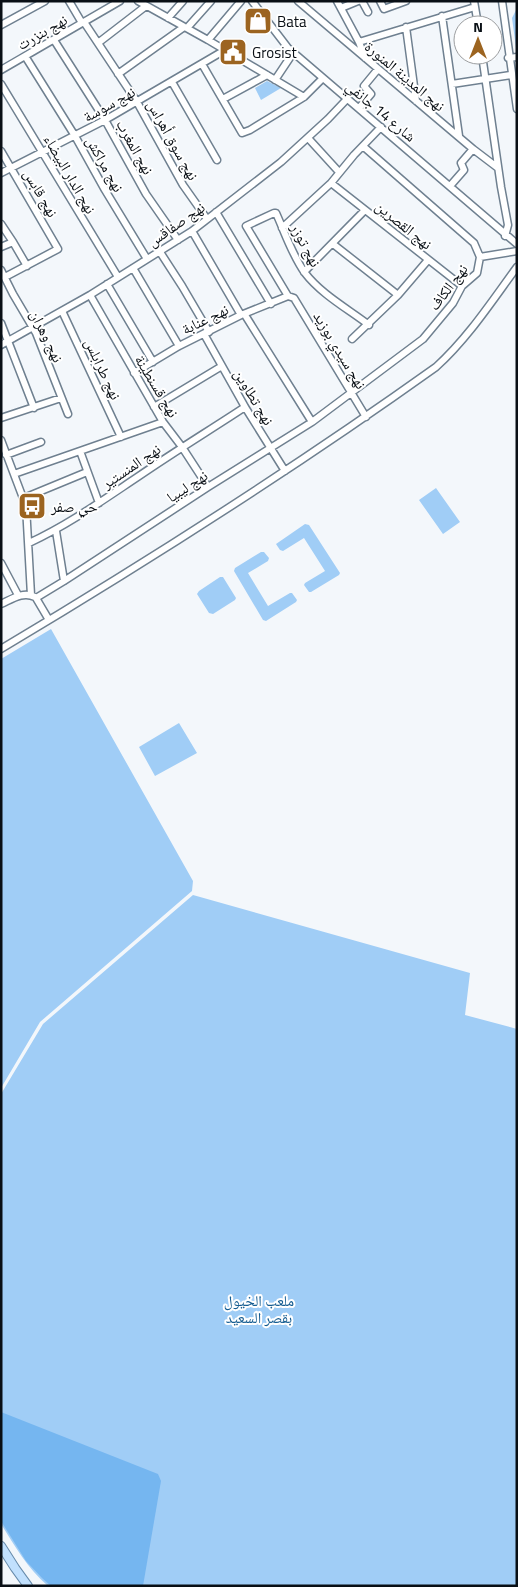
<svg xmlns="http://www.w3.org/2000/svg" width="518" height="1587" font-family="'Titillium Web','Noto Naskh Arabic',sans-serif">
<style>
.green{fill:#a0cdf6}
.water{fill:#75b6f0}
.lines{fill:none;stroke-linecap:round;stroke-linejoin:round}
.stream{stroke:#75b6f0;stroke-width:2}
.minor-casing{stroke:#6f8090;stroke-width:9}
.major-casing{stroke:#668aaa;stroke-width:10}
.minor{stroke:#fff;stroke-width:6}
.major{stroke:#c1e0fd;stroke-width:8}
.labels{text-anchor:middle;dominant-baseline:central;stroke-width:4;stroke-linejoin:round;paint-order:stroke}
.poi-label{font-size:15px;fill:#090f15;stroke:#fff;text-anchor:start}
.street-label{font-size:15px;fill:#090f15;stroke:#fff}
.park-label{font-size:15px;fill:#145c91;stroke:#fff}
</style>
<rect width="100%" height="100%" fill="#f3f7fb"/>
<path class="green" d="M517 8V55L512 18Z
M267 81 281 88 261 100 255 88Z
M436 488 460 522 443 534 419 500Z
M305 524 309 525 340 573 339 575 311 592H309L304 585 305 583 325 571 304 538 283 551 280 550 276 544Z
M261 552H264L269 558 268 561 248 573 268 606 290 593H292L297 600 296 602 266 621 263 620 234 571 235 568Z
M220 577H223L236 598 235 600 213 614 209 613 197 594 199 591Z
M51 629 193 881 192 891 40 1022 1 1088V659Z
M179 723 197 753 155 776 139 747Z
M193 895 470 973 465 1015 517 1029V1586H48C27 1568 15 1546 1 1524V1094L43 1024Z"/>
<path class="water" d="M1 1412 158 1474 161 1481 143 1586H51L42 1578 26 1561 1 1521Z"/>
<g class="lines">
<path class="stream" d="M1 1586H2"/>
<defs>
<path id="minor" d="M69 1 82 23
M138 1 208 40 304 97
M252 1 288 48 517 244
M298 1 473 149 498 168
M337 1 359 42 365 58
M362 1 368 12
M380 1 384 9 406 1
M474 1 478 25
M502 1 517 109
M341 8 358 1
M442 16 459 136
M168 18 183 1
M84 22 137 102 183 185 207 219
M1 25 45 1
M406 27 416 101
M187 28 211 1
M54 40 105 120 146 194 178 240
M208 40 241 1
M359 42 475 7
M98 43 146 6
M482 55 501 187 508 225 505 236
M25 56 75 136 105 190 147 259
M508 58 517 57
M202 64 242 133 250 130 304 97 323 78
M1 70 120 1
M118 74 184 27
M275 80 293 53
M172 82 217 160
M1 84 118 277
M452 84 511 75
M223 99 267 75
M359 108 371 94 364 86 378 69
M308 138 339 172
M1 151 58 249 5 277
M1 173 105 120 225 50
M331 183 462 286
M450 186 464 170 461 163 473 149
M216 212 271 304
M1 224 13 242 1 247
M282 228 331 183 354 155 381 127
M192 231 241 315
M13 242 27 266
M333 244 398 295
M160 252 182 286 209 332
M480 257 517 251
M133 268 179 346
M1 270 13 294 36 333 68 414
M304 272 365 210
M107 284 153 362
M90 295 163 422 182 447 208 487
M288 296 246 226 274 213H276C285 233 292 255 305 273 321 294 348 309 369 325
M62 311 121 437
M245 315 312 422
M1 323 34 408
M204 334 245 407 285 471
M352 339 398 295 428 260
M1 345 90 295 192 231 281 162 328 119 347 99
M134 373 179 346 241 315 288 296 294 298 366 417
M154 407 222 366
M1 418 61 398
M1 440 26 506 31 595
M80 451 99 503
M6 455 41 442
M14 474 163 422
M24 498 87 472
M56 531 64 581
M29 543C68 525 103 500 139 476 174 452 210 430 245 407
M1 563 18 595
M36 598 64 581 208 487 312 422 423 339 453 303 462 286 477 273 480 257 474 243 364 147
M36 598 49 620
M1 604C12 599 23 591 35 597
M1 649C150 560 296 467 436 367 468 338 492 301 517 267"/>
<path id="major" d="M1 1546 15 1568 28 1586"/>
</defs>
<use href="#minor" class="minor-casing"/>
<use href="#major" class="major-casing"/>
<use href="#minor" class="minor"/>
<use href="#major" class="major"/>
</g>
<defs>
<symbol id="shop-square" viewBox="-11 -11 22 22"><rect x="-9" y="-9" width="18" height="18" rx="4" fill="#9c6420" stroke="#fff"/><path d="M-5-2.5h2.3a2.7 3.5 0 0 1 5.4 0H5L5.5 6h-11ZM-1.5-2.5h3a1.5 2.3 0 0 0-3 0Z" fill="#fff"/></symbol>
<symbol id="civic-square" viewBox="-11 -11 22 22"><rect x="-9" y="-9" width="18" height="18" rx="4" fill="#9c6420" stroke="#fff"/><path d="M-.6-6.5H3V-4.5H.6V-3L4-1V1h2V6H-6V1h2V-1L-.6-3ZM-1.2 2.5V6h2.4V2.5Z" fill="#fff"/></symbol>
<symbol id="bus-square" viewBox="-11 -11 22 22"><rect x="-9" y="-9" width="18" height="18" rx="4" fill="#9c6420" stroke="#fff"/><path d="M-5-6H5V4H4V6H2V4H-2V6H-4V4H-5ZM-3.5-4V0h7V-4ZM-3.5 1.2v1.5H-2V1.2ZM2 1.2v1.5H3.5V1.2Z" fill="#fff"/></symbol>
</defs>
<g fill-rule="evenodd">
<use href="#shop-square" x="242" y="5" width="32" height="32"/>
<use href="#civic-square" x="217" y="36" width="32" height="32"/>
<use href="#bus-square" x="16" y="490" width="32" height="32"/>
</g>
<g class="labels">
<g class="poi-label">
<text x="277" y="21">Bata</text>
<text x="252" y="52">Grosist</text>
<text x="51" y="506">حي صفر</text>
</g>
<g class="street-label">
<text transform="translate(42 32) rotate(-30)">نهج بنزرت</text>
<text transform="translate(405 76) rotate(40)">نهج المدينة المنورة</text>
<text transform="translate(109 104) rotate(-29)">نهج سوسة</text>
<text transform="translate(381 111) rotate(40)">شارع 14 جانفي</text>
<text transform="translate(173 140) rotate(61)">نهج سوق أهراس</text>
<text transform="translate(135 147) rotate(61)">نهج المغرب</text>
<text transform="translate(105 164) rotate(61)">نهج مراكش</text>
<text transform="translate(70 174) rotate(60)">نهج الدار البيضاء</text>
<text transform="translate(41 193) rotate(60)">نهج قابس</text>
<text transform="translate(176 224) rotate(-35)">نهج صفاقس</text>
<text transform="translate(404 225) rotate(39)">نهج القصرين</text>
<text transform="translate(306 245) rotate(62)">نهج توزر</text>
<text transform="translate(448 287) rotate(-53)">نهج الكاف</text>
<text transform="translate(205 319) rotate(-26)">نهج عنابة</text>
<text transform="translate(47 336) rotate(64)">نهج وهران</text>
<text transform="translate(340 350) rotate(59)">نهج سيدي بوزيد</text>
<text transform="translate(103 369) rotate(65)">نهج طرابلس</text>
<text transform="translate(157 386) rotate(59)">نهج قسنطينة</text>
<text transform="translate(254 397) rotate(59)">نهج تطاوين</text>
<text transform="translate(131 466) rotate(-34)">نهج المنستير</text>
<text transform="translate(187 486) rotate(-33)">نهج ليبيا</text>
</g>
<g class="park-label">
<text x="259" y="1300">ملعب الخيول<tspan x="259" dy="17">بقصر السعيد</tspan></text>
</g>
</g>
<rect width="518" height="1587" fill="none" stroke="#090f15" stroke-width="5"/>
<g transform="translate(478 40)"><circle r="24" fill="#ffffff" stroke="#9d9fa1"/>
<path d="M0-4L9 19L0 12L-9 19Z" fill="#9c6420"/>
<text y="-8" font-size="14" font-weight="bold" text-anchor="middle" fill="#090f15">N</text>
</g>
</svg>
